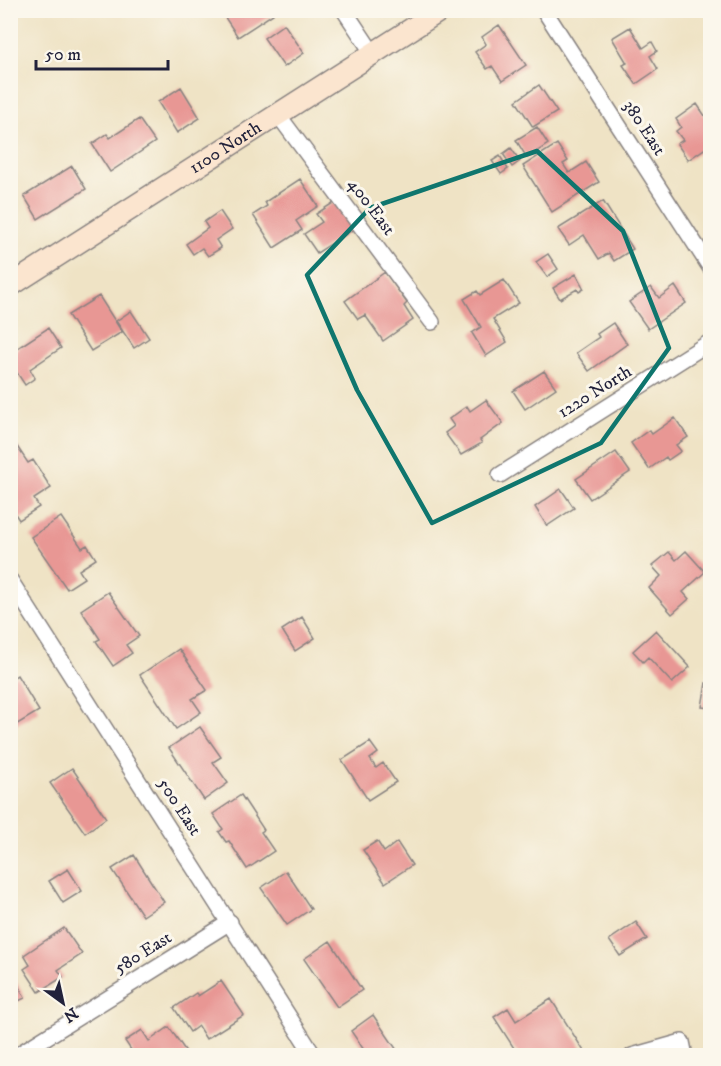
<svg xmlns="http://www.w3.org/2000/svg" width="721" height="1066" font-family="'IM FELL DW Pica',serif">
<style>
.building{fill:#e89794}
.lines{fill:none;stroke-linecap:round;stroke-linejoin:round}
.street-casing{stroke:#888280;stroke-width:18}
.secondary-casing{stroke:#888280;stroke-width:24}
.street{stroke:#fff;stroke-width:15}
.secondary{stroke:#fbe5cf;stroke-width:21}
.marked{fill:none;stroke:#0f766e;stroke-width:4.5;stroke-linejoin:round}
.labels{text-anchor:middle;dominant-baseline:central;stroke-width:6;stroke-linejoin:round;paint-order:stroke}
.street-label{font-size:18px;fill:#22223b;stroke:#fbf7ec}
</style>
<rect width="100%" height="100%" fill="#fbf7ec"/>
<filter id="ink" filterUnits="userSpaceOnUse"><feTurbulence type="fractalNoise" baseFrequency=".0167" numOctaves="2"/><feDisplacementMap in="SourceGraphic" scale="12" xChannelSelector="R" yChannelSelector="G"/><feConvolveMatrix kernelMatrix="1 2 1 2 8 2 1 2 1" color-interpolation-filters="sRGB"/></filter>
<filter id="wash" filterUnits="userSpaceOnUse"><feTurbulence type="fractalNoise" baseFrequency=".008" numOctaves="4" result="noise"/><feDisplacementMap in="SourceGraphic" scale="24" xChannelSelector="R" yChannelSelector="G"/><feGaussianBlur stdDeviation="1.35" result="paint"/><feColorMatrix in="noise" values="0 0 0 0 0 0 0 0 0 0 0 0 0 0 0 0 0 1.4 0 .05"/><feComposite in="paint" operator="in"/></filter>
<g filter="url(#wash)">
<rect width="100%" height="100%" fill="#efe3c5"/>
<g id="blocks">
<path class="building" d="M220 10H271L273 14 238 37Z
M284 24 304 53 284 67 264 38Z
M499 25 526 65 502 81 492 66 487 69 475 52 486 44 482 37Z
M630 27 643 48 652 42 657 51 650 56 658 69 636 84 623 65 627 63 612 38Z
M539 85 557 112 533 127 516 101Z
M181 87 200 118 177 133 158 102Z
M697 104 705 116 710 112V145L688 160 677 144 683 140 676 131 681 127 676 119Z
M139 119 155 142 110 172 92 144 107 134 110 138Z
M537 127 548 144 527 158 516 140Z
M557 144 568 161 563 164 569 173 586 162 599 182 552 212 523 166Z
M511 148 520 161 512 167 503 154Z
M500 156 508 169 501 174 492 161Z
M72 166 86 189 38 219 24 196Z
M300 179 318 206 296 221 302 230 274 248 253 215 267 206 265 202Z
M336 201 354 229 317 253 304 234 322 222 316 214Z
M603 201 633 249 614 261 609 253 599 259 584 235 569 245 558 229Z
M220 211 232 229 216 240 221 248 208 256 202 248 193 254 186 244 208 228 204 222Z
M548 254 558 269 547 277 536 262Z
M385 272 407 303 404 306 413 320 383 341 365 315 358 319 345 301Z
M576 274 584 289 579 292 577 289 560 299 553 288Z
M504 280 519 303 493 319 507 342 486 356 472 333 481 327 464 299 477 291 480 295Z
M675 286 686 303 648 329 629 302 651 287 659 298Z
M99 296 122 332 91 351 68 315Z
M131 311 149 338 134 348 116 321Z
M613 323 627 344 589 371 576 353 599 337 597 334Z
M48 328 61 348 30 369 35 378 25 385 10 362V353Z
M544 371 556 388 525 409 513 391Z
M486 400 503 423 480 440 482 443 461 455 445 433 454 426 449 419 467 406 470 411Z
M675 418 688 437 676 445 681 451 668 460 666 457 649 469 631 443 649 430 652 434Z
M16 445 28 463 33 460 51 488 34 499 39 507 19 520 10 506V449Z
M616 452 630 472 590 499 576 479Z
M561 489 574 508 547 526 535 507Z
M61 517 82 548 87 545 96 559 79 570 84 578 67 589 31 537Z
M686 551 705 572 683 592 689 599 672 614 649 588 661 576 652 566 669 552 676 560Z
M108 592 139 636 126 645 132 653 113 666 96 641 100 639 81 610Z
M302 617 315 638 295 651 282 630Z
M656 630 690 667 672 683 648 657 643 662 633 651Z
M179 649 207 690 192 699 201 712 176 729 140 675Z
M10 671 14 677 17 675 39 711 14 726 10 720Z
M706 683 710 684V708L702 707Z
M200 727 221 757 213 762 228 783 204 800 169 748Z
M370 742 378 753 370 759 376 768 383 763 396 782 368 800 342 760Z
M72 768 106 818 85 833 50 783Z
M241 795 264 830 261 832 274 851 247 869 229 841 226 842 219 832 223 829 213 814Z
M377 841 384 852 397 842 412 865 385 883 363 850Z
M134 855 164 902 143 916 112 869Z
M68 869 82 891 63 903 49 881Z
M286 871 311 909 287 925 261 888Z
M636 922 647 939 620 956 609 940Z
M64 928 82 954 58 970 63 977 39 992 24 969 30 965 24 955Z
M330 941 362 990 337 1007 304 959Z
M10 970 25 998 10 1005Z
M221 981 244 1015 206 1039 198 1026 190 1032 174 1008 196 993 198 996Z
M551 999 587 1056H519L494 1017 508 1008 516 1021Z
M373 1015 401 1056H368L351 1031Z
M169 1027 189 1056H130L133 1053 125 1041 142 1030 149 1041Z"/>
</g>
</g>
<g filter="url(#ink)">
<use href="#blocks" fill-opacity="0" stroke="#888280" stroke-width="1.5"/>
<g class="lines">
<defs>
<path id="street" d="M344 10 374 55
M544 10 710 267
M279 116 432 322
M500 475 710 342
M10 580 314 1056
M16 1056 230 922
M632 1056 682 1042 685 1056"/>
<g id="secondary">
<path id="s1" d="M10 286 441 10"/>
</g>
</defs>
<use href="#street" class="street-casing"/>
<use href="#secondary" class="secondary-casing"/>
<use href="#street" class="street"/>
<use href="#secondary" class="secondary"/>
</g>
</g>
<path class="marked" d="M537 151 623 231 669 348 601 443 432 523 357 390 307 275 370 208Z"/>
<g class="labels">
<g class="street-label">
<text transform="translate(644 128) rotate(57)">380 East</text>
<text stroke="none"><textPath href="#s1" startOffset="256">1100 North</textPath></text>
<text transform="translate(371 207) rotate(53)">400 East</text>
<text transform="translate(595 392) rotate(-32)">1220 North</text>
<text transform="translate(179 807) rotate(57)">500 East</text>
<text transform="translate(143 953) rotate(-32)">580 East</text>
</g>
</g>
<rect width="721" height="1066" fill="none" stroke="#fbf7ec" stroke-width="36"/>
<g transform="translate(63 1003) rotate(147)" stroke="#fbf7ec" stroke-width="4.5" paint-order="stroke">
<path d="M0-4.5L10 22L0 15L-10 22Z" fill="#22223b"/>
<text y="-9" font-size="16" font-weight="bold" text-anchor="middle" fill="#22223b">N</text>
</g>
<path d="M36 60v9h132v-9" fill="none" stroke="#22223b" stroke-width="3"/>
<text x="45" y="60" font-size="18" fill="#22223b" stroke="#fbf7ec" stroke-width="4.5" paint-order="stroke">50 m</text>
</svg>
